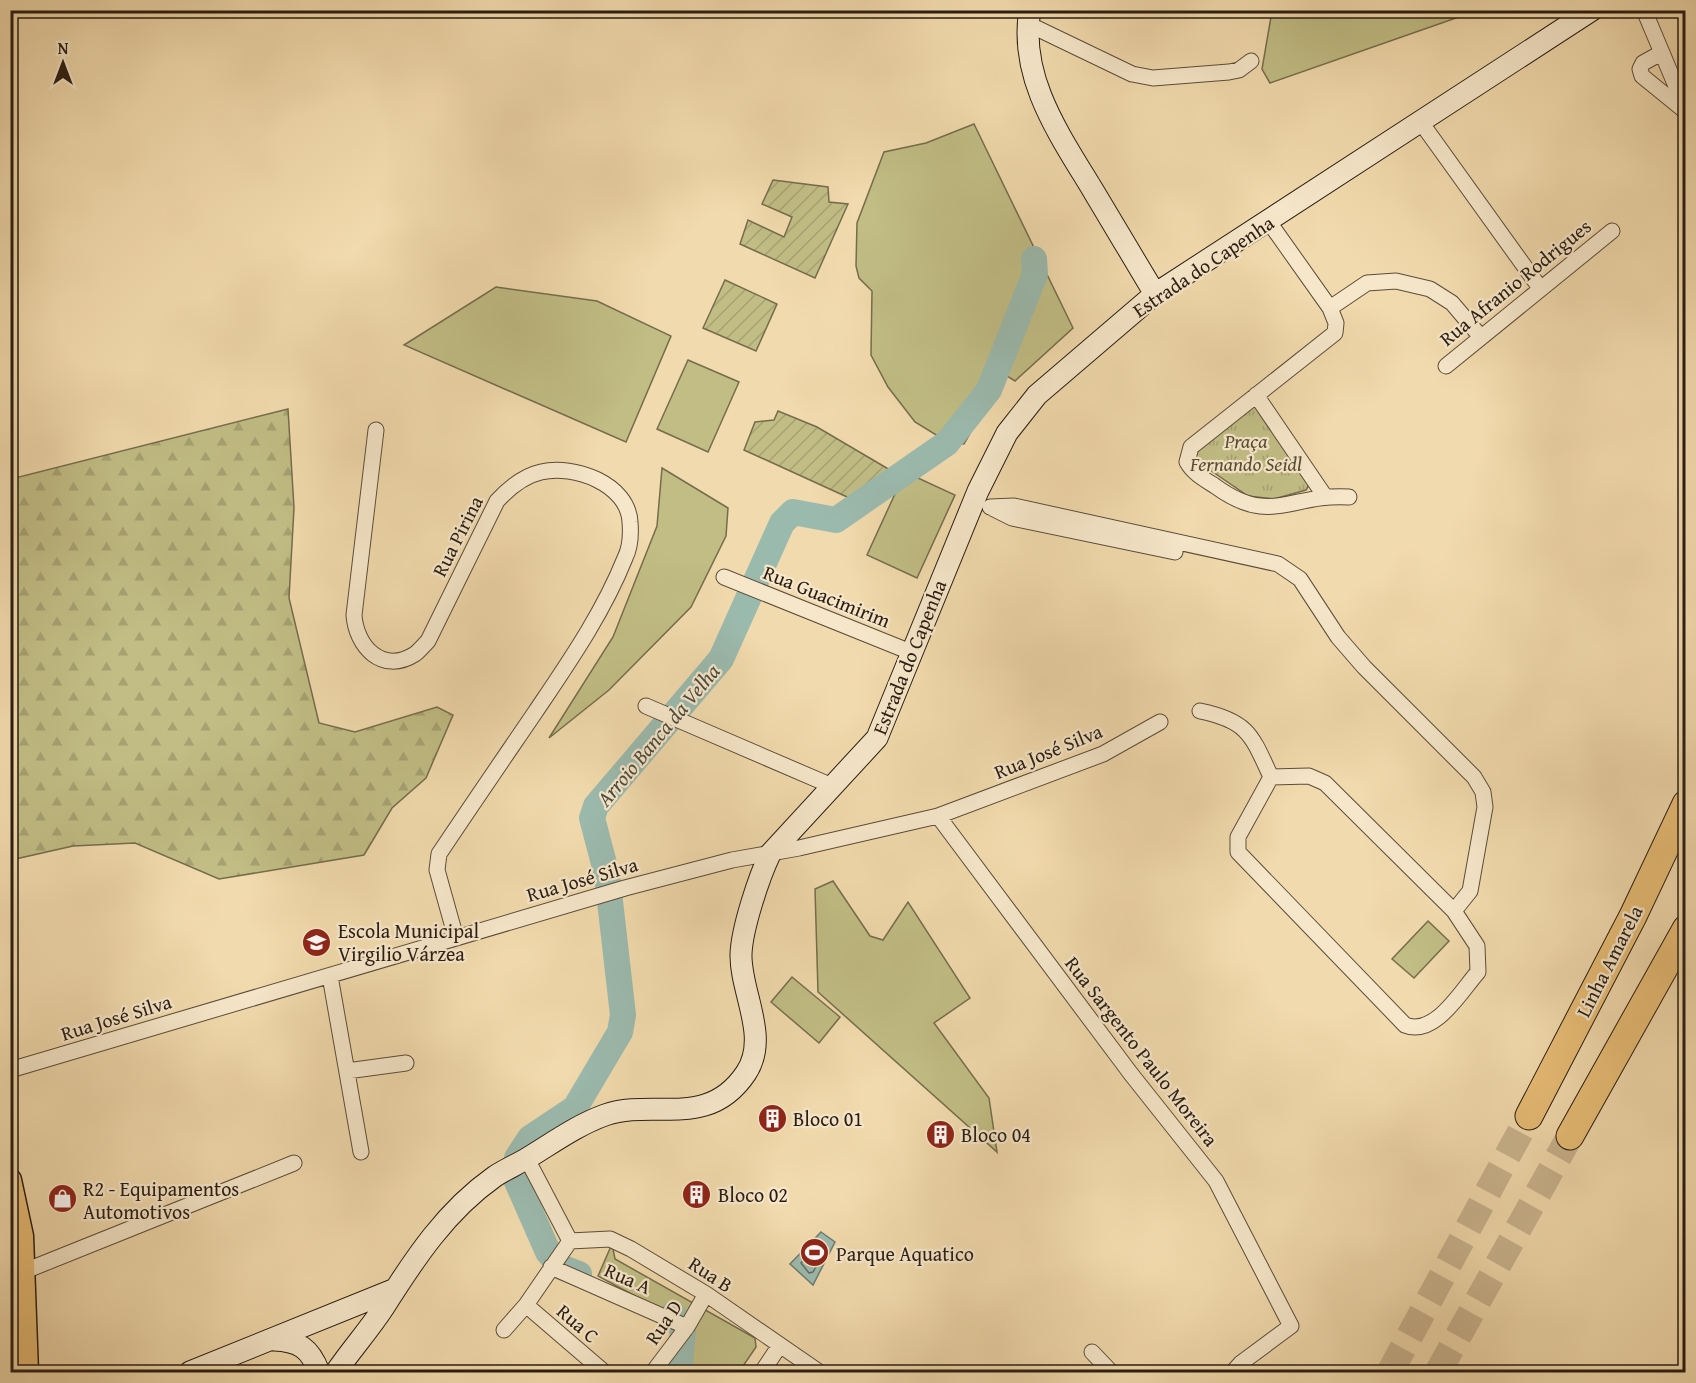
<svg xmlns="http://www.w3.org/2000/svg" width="1696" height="1383" font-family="'Gentium Book Plus',serif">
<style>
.grass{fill:#c1bd85;stroke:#756d4c;stroke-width:1.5}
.forest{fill:url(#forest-firs);stroke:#756d4c;stroke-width:1.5}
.park{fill:url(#park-tufts);stroke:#756d4c;stroke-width:1.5}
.garden{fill:url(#garden-furrows);stroke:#756d4c;stroke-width:1.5}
.water{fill:#9bbaae;stroke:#6d7b70;stroke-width:1.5}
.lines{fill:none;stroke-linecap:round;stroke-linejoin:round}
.shore{stroke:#626c60;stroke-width:1.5}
.river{stroke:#9bbaae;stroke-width:26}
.highway-tunnel{stroke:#c9b48e;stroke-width:27;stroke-dasharray:27 14;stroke-linecap:butt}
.street-casing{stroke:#5b4c3a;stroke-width:17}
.secondary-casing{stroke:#291d13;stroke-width:23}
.primary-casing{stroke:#291d13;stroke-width:25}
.highway-casing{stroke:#291d13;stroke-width:29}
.street{stroke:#f6e7ca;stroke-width:15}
.secondary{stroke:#f6e7ca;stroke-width:21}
.primary{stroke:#e8bd76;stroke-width:22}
.highway{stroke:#e8bd76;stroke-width:27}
.labels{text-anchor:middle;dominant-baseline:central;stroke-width:4.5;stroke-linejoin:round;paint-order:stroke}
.street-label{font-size:20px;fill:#291d13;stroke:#f6e7ca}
.park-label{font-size:20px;font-style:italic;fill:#574d35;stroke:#f6e7ca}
.poi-label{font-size:20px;fill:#291d13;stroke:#f6e7ca;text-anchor:start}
.water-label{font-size:21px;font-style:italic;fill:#4b4c42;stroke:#f6e7ca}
</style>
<defs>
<pattern id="forest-firs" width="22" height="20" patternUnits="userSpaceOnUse" patternTransform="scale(1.5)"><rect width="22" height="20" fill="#c1bd85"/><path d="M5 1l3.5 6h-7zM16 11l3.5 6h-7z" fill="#a6a272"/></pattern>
<pattern id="park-tufts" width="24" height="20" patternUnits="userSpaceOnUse" patternTransform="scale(1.5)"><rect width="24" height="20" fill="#c1bd85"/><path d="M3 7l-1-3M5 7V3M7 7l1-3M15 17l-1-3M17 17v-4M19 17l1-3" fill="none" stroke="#a6a272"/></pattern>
<pattern id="garden-furrows" width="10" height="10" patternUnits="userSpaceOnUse" patternTransform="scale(1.5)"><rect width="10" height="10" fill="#c1bd85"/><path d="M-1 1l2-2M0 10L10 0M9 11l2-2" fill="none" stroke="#a6a272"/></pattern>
</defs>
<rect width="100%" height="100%" fill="#f1daad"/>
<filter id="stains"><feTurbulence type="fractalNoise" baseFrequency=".00333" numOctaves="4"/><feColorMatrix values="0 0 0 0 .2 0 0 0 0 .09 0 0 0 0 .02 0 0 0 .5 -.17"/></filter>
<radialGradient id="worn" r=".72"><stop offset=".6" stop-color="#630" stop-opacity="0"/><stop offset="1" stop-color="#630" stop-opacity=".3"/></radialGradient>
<path class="grass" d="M1272 11V10L1476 11 1270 83 1262 69Z
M974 124 1073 328 1015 381 1004 374 964 444 946 441 915 422 888 387 871 355 872 291 859 278 856 266 857 223 884 152 926 143Z
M496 287 597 301 671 336 626 442 404 345Z
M688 360 739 382 708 452 657 429Z
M662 468 728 508 726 536 691 607 609 690 549 738 613 637 657 526Z
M905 472 955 495 917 578 867 555Z
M833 881 870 936 883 940 908 902 970 998 934 1023 989 1098 997 1152 818 992 815 889Z
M1428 921 1449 941 1414 978 1392 959Z
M792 977 840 1017 819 1043 771 1002Z
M612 1244 615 1259 755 1338 756 1347 739 1372H677L679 1367 681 1321 598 1276Z"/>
<path class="forest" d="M288 409 294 508 289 598 319 723 355 732 437 707 453 715 426 778 392 808 364 855 219 879 135 843 73 846 11 860V479Z"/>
<path class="park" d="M1254 406 1259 409 1309 485 1306 490 1274 499 1248 496 1194 459 1195 447Z"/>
<path class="garden" d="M773 180 828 187 829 202 848 204 815 278 740 244 748 220 784 237 792 217 762 204Z
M725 280 777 304 756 351 703 328Z
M778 411 817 427 890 470 856 501 744 450 755 422 774 420Z"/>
<path class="water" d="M821 1232 835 1242 813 1285 790 1264Z"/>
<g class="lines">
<path class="shore" d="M821 1241 827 1246 813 1272 809 1273 801 1263Z"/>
<path class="river" d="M579 1274 561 1267 548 1252 515 1177 517 1158 530 1138 575 1108 620 1032 623 1015 607 875 592 818 596 806 721 659 782 523 793 512 836 520 947 443 989 390 1035 274 1034 259
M673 1314 683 1331 679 1372"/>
<path class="highway-tunnel" d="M1390 1372 1529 1116
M1438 1372 1570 1136"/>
<defs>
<path id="street" d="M1644 10 1686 110
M1028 24 1132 74 1153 78 1229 72 1239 70 1251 61
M1661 53 1643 63 1640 69 1642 76 1685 111
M1420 121 1540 288
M1269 222 1330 308 1336 323 1335 333 1191 447 1187 462C1193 473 1204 479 1215 486 1271 527 1291 493 1349 497
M1330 308 1367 283 1396 281 1430 289 1452 303 1480 336
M1446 366 1612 231
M1256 395 1324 495
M376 430 354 615C356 646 382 675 415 654 419 651 424 645 428 641L497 501C509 488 523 476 541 472 574 464 628 484 630 522 631 534 630 548 625 558 603 613 569 662 536 711 504 758 471 806 439 854L437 870 456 938
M990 507 1014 506 1278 564 1300 579 1338 637 1364 667 1474 777 1483 792 1485 807 1470 891 1454 911
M992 508 1012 518 1175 552
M724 577 913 653
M646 706 832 786
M1200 711C1249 721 1252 736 1271 777
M1309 776 1325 783 1454 911 1477 946 1478 972C1461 991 1435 1037 1405 1025L1238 852V837L1271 777Z
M938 816 1131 1074 1216 1181 1291 1326 1241 1363 1233 1372
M330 976 361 1152
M10 1070 625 888 732 860 799 848 938 816 1103 754 1160 722
M347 1071 406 1063
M527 1159 570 1241 610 1239 631 1249 706 1294 819 1372
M551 1267 687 1327
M25 1271 294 1163
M526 1305 604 1372
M504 1330 526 1305 570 1241
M1092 1352 1111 1372
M10 1371 27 1370
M653 1372 687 1327 706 1294
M762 1372 780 1345"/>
<path id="secondary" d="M1030 10C1018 78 1061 137 1094 192 1114 226 1135 260 1155 294
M274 1340C299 1341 310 1348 319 1372
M190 1372 393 1290
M336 1372C351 1350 369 1330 384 1307 415 1258 446 1211 494 1177 504 1170 516 1165 526 1159 551 1144 577 1125 605 1115 654 1098 708 1130 746 1073 770 1037 740 992 741 954 742 928 759 877 770 854L877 738 978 491 1007 433 1037 395 1155 294 1592 10"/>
<path id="primary" d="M10 1180 22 1236 27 1372"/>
<path id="highway" d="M1529 1116 1633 916 1686 804
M1570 1136 1686 929"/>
</defs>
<use href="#street" class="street-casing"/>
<use href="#secondary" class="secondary-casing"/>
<use href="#primary" class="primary-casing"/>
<use href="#highway" class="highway-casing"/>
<use href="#street" class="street"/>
<use href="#secondary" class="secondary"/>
<use href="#primary" class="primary"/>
<use href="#highway" class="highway"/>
</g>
<defs>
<symbol id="school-disc" viewBox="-11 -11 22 22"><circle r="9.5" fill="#8f2418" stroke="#f6e7ca"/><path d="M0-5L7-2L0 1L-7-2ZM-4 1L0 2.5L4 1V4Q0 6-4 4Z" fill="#fff"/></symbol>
<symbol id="building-disc" viewBox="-11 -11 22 22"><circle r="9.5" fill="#8f2418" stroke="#f6e7ca"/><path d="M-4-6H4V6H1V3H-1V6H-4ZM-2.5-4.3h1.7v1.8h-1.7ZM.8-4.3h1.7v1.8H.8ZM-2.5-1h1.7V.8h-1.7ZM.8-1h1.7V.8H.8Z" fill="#fff"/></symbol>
<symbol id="shop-disc" viewBox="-11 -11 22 22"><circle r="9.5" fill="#8f2418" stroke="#f6e7ca"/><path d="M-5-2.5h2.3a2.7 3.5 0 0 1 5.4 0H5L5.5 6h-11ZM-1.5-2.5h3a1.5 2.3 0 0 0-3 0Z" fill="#fff"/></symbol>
<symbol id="stadium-disc" viewBox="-11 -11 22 22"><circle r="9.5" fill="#8f2418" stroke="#f6e7ca"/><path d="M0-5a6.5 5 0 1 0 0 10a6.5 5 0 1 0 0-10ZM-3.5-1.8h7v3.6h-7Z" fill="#fff"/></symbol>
</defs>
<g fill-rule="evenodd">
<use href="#school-disc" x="300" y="926" width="33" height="33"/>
<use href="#building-disc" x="756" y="1102" width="33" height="33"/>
<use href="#building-disc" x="924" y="1118" width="33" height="33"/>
<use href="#building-disc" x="680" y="1178" width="33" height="33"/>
<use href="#shop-disc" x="46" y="1182" width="33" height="33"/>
<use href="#stadium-disc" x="798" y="1236" width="33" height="33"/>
</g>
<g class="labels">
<g class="street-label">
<text transform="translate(1203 266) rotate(-34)">Estrada do Capenha</text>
<text transform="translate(1515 282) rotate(-39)">Rua Afranio Rodrigues</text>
<text transform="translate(457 536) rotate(-63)">Rua Pirina</text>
<text transform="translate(827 596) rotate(22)">Rua Guacimirim</text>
<text transform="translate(909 657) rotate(-68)">Estrada do Capenha</text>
<text transform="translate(1048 751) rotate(-22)">Rua José Silva</text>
<text transform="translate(582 879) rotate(-16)">Rua José Silva</text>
<text transform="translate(1609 961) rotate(-63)">Linha Amarela</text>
<text transform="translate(116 1017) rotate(-17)">Rua José Silva</text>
<text transform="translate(1142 1051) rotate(52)">Rua Sargento Paulo Moreira</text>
<text transform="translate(711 1274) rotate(33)">Rua B</text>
<text transform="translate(628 1278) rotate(24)">Rua A</text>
<text transform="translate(663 1322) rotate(-56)">Rua D</text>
<text transform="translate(578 1323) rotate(41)">Rua C</text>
</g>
<g class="park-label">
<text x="1246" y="440">Praça<tspan x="1246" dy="23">Fernando Seidl</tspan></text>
</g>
<g class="poi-label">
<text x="338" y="930">Escola Municipal<tspan x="338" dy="23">Virgilio Várzea</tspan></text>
<text x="793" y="1118">Bloco 01</text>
<text x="961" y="1134">Bloco 04</text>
<text x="83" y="1188">R2 - Equipamentos<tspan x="83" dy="23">Automotivos</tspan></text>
<text x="718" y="1194">Bloco 02</text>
<text x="836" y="1253">Parque Aquatico</text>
</g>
<g class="water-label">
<text transform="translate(658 735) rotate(-50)">Arroio Banca da Velha</text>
</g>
</g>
<rect width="1696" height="1383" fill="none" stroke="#f1daad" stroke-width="36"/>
<rect x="12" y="12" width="1672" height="1359" fill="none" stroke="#291d13" stroke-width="3"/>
<rect x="18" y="18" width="1660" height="1347" fill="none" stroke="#291d13" stroke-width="1.5"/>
<g transform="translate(63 63)" stroke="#f6e7ca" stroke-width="4.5" paint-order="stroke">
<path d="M0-4.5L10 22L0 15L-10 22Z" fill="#291d13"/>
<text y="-9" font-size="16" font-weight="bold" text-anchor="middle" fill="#291d13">N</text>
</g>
<rect width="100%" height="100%" filter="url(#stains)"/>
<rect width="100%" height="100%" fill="url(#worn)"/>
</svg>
